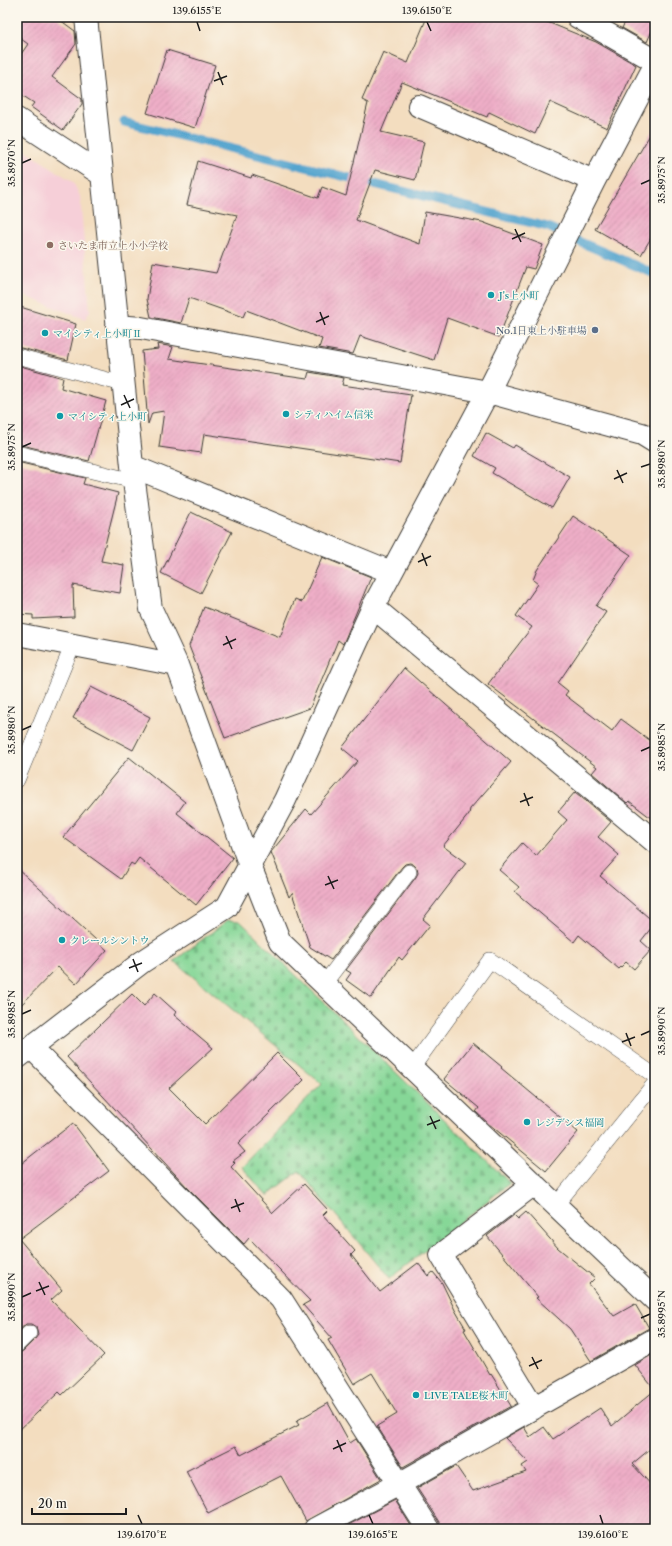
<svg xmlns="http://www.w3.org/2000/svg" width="672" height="1546" font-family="'Libre Caslon Text','Noto Serif JP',serif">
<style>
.built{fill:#f6cfd8}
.cemetery{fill:url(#cemetery-stones);stroke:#517a5a}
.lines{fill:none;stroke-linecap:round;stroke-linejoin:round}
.stream{stroke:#54a4ce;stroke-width:9}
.building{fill:url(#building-hatch)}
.service-casing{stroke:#3c3934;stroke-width:16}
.minor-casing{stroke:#3c3934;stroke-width:24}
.service{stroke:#fff;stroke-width:15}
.minor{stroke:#fff;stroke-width:22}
.ticks{fill:none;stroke:#1c1c1c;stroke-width:1.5}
.education-dot{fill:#8d6e63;stroke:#fbf7ec;stroke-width:1.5}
.culture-dot{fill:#0f9aa8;stroke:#fbf7ec;stroke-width:1.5}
.service-dot{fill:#5c6f8a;stroke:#fbf7ec;stroke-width:1.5}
.labels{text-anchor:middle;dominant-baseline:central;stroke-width:3;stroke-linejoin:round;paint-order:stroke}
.education-label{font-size:10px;fill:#785e54;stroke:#fbf7ec;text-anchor:start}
.culture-label{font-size:10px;fill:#0d838f;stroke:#fbf7ec;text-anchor:start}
.service-label{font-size:10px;fill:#4e5e75;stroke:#fbf7ec;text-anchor:end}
.neatline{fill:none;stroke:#1c1c1c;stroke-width:1.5}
.ticks-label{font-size:10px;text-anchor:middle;fill:#1c1c1c}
</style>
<defs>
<pattern id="cemetery-stones" width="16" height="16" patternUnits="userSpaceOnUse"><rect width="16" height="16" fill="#86d797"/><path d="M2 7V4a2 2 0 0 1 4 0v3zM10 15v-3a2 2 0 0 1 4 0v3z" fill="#73b882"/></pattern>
<pattern id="building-hatch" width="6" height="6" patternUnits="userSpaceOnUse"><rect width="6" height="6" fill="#eeaec7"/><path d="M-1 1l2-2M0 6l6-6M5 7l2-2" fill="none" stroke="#cc95aa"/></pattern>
</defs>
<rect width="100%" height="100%" fill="#fbf7ec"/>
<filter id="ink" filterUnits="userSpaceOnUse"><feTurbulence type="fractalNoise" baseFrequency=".025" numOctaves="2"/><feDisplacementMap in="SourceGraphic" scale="8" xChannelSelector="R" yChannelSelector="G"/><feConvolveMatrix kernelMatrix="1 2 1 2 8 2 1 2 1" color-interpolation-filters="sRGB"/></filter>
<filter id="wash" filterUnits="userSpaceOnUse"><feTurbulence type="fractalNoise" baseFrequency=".012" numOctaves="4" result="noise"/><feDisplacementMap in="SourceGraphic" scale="16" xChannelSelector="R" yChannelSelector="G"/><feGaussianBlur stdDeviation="0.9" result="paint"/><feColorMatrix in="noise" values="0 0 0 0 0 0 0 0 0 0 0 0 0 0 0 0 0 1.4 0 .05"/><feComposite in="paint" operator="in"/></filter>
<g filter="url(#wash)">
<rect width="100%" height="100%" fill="#f3ddbf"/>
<path class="built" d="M17 145 73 182 80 196 90 311 85 319 17 293Z"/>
<path class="cemetery" d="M228 920 240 921 510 1183 389 1279 299 1171 267 1196 242 1167 322 1084 174 961Z"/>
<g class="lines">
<path class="stream" d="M124 122 548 227 580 242 655 274"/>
</g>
<g id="blocks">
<path class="building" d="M17 17H56L75 31 76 44 52 77 82 99V104L63 130 31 107 34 103 17 92V60L28 44 17 36Z
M427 17H535L596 42 636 65 607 128 550 102 535 134 489 112 487 117 402 82 381 132 424 142 415 180 375 170 356 220 420 244 425 212 482 222 543 245 534 269 526 267 499 337 447 318 434 360 360 336 353 354 319 348 322 339 246 310 243 317 189 298 181 323 151 317 147 299 153 262 216 273 237 215 187 205 198 161 251 178 252 175 318 198 322 187 346 196 368 103 362 100 383 52 408 63Z
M628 17H655V24L647 42 622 28Z
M167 50 215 65 195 128 147 113Z
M655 126V231L641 255 595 229Z
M17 306 76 324 68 360 17 347Z
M157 344 173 347 169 359 307 379 309 372 344 378 342 385 411 395 400 463 204 434 201 453 159 447 164 411 152 413 148 424 142 351 158 349Z
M17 365 63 378 61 388 106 401 89 461 17 444Z
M486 433 513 448 515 445 570 477 552 508 492 473 495 468 474 456Z
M17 462 85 478 83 484 118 493 101 561 124 565 120 593 73 585 74 617 33 619V615L17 614Z
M191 512 232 532 201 593 161 573Z
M573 516 631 555 596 606 606 612 558 683 568 691 565 695 612 731 621 719 655 744V821L629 801 627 803 592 773 597 767 488 684 532 627 516 616 538 584 533 580 537 570Z
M322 557 371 577 343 644 338 640 310 708 225 738 189 646 204 607 280 637 295 599 302 602Z
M404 668 511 762 470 809 469 814 443 846 466 863 423 919 430 925 402 960 399 957 371 998 346 980 351 973 346 970 416 877 418 873 417 868 414 865 410 863 405 864 402 867 331 960 310 947 292 893 289 897 271 852 306 809 311 814 358 761 342 748Z
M91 687 150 717 133 750 73 718Z
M129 757 185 802 177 813 233 858 196 905 139 858 134 865 131 863 121 879 63 837Z
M575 792 611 822 598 837 619 855 600 876 655 923 641 941 651 950 634 969 626 962 619 969 579 935 574 942 515 892 519 887 499 870 522 843 536 856 567 820 558 812Z
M17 868 107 950 76 984 58 967 17 1009Z
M155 993 176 1012 174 1015 213 1048 169 1088 205 1124 277 1053 304 1080 238 1144 245 1152 233 1161 235 1163 231 1167 273 1213 304 1184 328 1210 323 1215 355 1251 351 1255 380 1292 418 1263 428 1276 433 1272 442 1283 455 1310 466 1329 464 1330 490 1375 491 1374 511 1406 403 1467 377 1426 397 1414 372 1373 354 1384 328 1340 332 1338 303 1305 310 1301 249 1238 244 1244 187 1187 67 1057 132 994 144 1006Z
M473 1043 502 1067 501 1068 578 1132 546 1171 489 1124 476 1112 479 1108 444 1079Z
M73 1123 109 1171 19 1239 62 1290 51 1300 104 1355 62 1395 59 1392 17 1432V1354L23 1351 35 1339 38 1335 36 1327 31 1324H26L17 1332V1167Z
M526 1212 558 1248 595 1278 589 1284 614 1316 635 1304 649 1328 591 1361 570 1329 536 1298 538 1297 487 1236 514 1215 518 1219Z
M655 1353V1445L632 1464 655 1489V1529H440L439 1522 417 1488 456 1466 473 1491 526 1472 522 1466 528 1462 505 1438 524 1427 530 1437 544 1427 553 1439 600 1408 612 1426 655 1390 635 1365Z
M328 1403 350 1443 356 1439 381 1479 306 1521 281 1476 208 1513 186 1471 236 1446 241 1455 299 1425 296 1421Z
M395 1500 413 1529H341Z"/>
</g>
</g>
<g filter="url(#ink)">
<use href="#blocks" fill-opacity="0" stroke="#3c3934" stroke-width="1"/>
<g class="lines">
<defs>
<path id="service" d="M17 356 123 384
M17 453 134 481
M17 780 73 644
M324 984 409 872
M412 1068 490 960 655 1076
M556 1205 655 1083
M17 1345 29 1333"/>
<path id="minor" d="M86 17 132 466 151 609 177 665 250 866 280 942 655 1300
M578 17 655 61
M419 106 594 181
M17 119 101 174
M117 326 141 328 488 392 642 434 655 442
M132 466 391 572
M373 607 655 842
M17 634 177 665
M31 1047 281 1299 428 1529
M17 1058 142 962 227 907 285 800 373 607 488 392 594 181 655 65
M534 1184 441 1255 534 1408
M315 1529 399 1484 655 1339"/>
</defs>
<use href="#service" class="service-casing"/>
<use href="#minor" class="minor-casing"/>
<use href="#service" class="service"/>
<use href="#minor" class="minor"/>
</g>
</g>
<path class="ticks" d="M197 22 200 31M427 22 431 31M218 72 223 85M214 81 227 76M22 163 31 159M641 184 650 180M515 229 521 242M512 239 525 233M320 312 325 325M316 322 329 316M124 395 130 408M121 405 134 399M22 447 31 443M641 467 650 464M617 470 623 483M614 479 627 473M422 553 427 566M418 562 431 556M226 636 232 649M223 645 236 639M22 730 31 726M641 751 650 747M524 793 529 806M520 802 533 797M328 876 334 889M325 885 338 880M133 959 138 972M129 968 142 963M22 1014 31 1010M626 1033 631 1046M641 1035 650 1031M622 1042 635 1037M430 1116 436 1129M427 1125 440 1120M235 1199 240 1212M231 1208 244 1203M39 1282 45 1295M36 1291 49 1286M22 1297 31 1293M641 1318 650 1314M532 1357 538 1369M529 1366 542 1360M337 1440 342 1452M333 1449 346 1443M138 1515 142 1524M369 1515 373 1524M600 1515 603 1524"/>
<circle class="education-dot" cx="50" cy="245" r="4"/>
<g class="culture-dot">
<circle cx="491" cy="295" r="4"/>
<circle cx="45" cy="333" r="4"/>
<circle cx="286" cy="414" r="4"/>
<circle cx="60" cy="416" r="4"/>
<circle cx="62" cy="940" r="4"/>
<circle cx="527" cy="1122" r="4"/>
<circle cx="416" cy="1395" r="4"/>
</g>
<circle class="service-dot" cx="595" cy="330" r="4"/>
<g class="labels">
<g class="education-label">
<text x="58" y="245">さいたま市立上小小学校</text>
</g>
<g class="culture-label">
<text x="499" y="295">J's上小町</text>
<text x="53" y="333">マイシティ上小町Ⅱ</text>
<text x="294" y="414">シティハイム信栄</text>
<text x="68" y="416">マイシティ上小町</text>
<text x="70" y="940">クレールシントウ</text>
<text x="535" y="1122">レジデンス福岡</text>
<text x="424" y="1395">LIVE TALE桜木町</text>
</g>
<g class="service-label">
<text x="587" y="330">No.1日東上小駐車場</text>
</g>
</g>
<rect width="672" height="1546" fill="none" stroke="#fbf7ec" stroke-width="44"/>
<path d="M32 1508v6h94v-6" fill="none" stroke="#1c1c1c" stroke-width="2"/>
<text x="38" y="1508" font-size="12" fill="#1c1c1c" stroke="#fbf7ec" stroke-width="3" paint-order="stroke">20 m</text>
<rect x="22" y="22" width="628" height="1502" class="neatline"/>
<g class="ticks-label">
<text x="197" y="14">139.6155°E</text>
<text x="427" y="14">139.6150°E</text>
<text transform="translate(11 163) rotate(-90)" y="4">35.8970°N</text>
<text transform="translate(661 180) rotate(-90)" y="4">35.8975°N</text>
<text transform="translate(11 447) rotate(-90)" y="4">35.8975°N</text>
<text transform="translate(661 464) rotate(-90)" y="4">35.8980°N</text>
<text transform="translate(11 730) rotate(-90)" y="4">35.8980°N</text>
<text transform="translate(661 747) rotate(-90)" y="4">35.8985°N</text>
<text transform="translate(11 1014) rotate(-90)" y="4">35.8985°N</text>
<text transform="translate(661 1031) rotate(-90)" y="4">35.8990°N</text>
<text transform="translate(11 1297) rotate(-90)" y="4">35.8990°N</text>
<text transform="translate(661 1314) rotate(-90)" y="4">35.8995°N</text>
<text x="142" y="1538">139.6170°E</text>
<text x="373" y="1538">139.6165°E</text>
<text x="603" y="1538">139.6160°E</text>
</g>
</svg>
